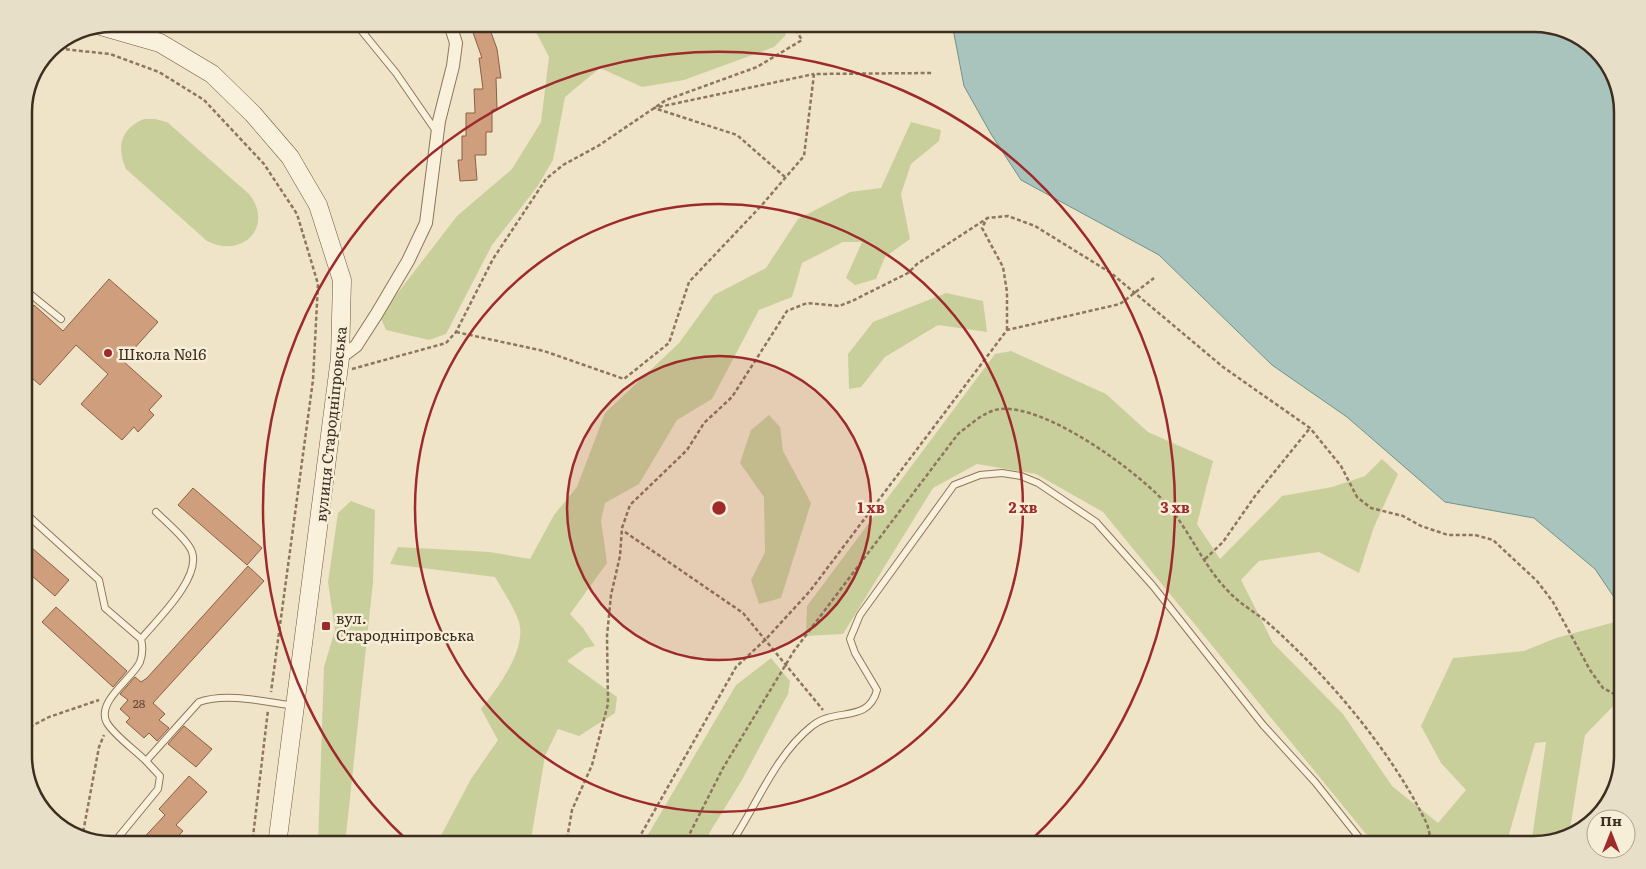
<svg xmlns="http://www.w3.org/2000/svg" width="1646" height="869" font-family="Literata,serif">
<style>
.green{fill:#c9cf9b}
.water{fill:#a9c4bc;stroke:#6f938a}
.building{fill:#cf9f7d;stroke:#8d5f41}
.lines{fill:none;stroke-linecap:round;stroke-linejoin:round}
.lane-casing{stroke:#8d765c;stroke-width:8}
.street-casing{stroke:#8d765c;stroke-width:14}
.secondary-casing{stroke:#6f573f;stroke-width:19}
.path{stroke:#8d765c;stroke-width:2.5;stroke-dasharray:4 2.5;stroke-linecap:butt}
.lane{stroke:#faf1dc;stroke-width:6}
.street{stroke:#faf1dc;stroke-width:12}
.secondary{stroke:#faf1dc;stroke-width:18}
.ring{fill:none;stroke:#9e2a2b;stroke-width:2.5}
.poi-dot{fill:#9e2a2b;stroke:#f7eed8;stroke-width:2}
.labels{text-anchor:middle;dominant-baseline:central;stroke-width:5;stroke-linejoin:round;paint-order:stroke}
.number-label{font-size:12px;fill:#624a37}
.poi-label{font-size:15px;fill:#3d2e20;stroke:#f7eed8;text-anchor:start}
.street-label{font-size:15px;fill:#3d2e20;stroke:#f7eed8}
.rim{fill:none;stroke:#3d2e20;stroke-width:2.5}
.centre{fill:#9e2a2b;stroke:#f7eed8;stroke-width:2.5}
.ring-label{font-size:15px;text-anchor:middle;font-weight:bold;fill:#9e2a2b;stroke:#f7eed8;stroke-width:5;stroke-linejoin:round;paint-order:stroke}
</style>
<rect width="100%" height="100%" fill="#f0e4c8"/>
<path class="green" d="M525 24H782L786 35 774 47 684 80 642 87 600 68 565 97 553 160 537 187 492 245 446 334 429 340 386 330 380 316 457 216 512 169 541 122 549 57 537 34Z
M144 119H155L167 122 249 194C275 227 242 259 207 241L126 169C116 147 121 128 144 119Z
M911 122 941 130 939 141 911 164 901 194 910 239 885 257 876 279 855 285 846 278 862 242H843L802 263 792 297 759 310 712 399 677 420 639 484 605 503 601 520 607 563 570 614 583 628 595 646 585 648 567 661 617 697 615 713 579 736 558 729 545 756 530 845H436L471 779 498 740 481 709C497 689 527 650 519 622 514 607 503 591 495 577L390 564 398 547 490 552 530 559 554 515 577 487 605 413 679 343 714 295 766 268 798 219 850 192 881 188Z
M946 293 983 301 987 332 938 325 885 357 861 387 849 389 848 354 873 322Z
M1011 351 1106 394 1148 432 1213 461 1197 524 1220 559 1282 496 1332 487 1365 476 1382 459 1398 474 1374 527 1359 573 1319 552 1259 561 1241 580 1273 643 1343 714 1392 786 1438 823 1466 790 1441 763 1421 726 1453 658 1524 651 1556 638 1622 620V697L1585 735 1569 835 1531 845 1546 742 1535 743 1506 845H1375L1103 512 1036 474 977 464 933 488 843 634 806 636 807 606 995 354Z
M769 415 780 427 783 451 811 503 781 598 759 604 751 580 765 552 764 497 740 463 751 430Z
M351 501 375 510 373 582 345 845H318L324 667 335 630 328 582 338 513Z
M771 658 790 681 788 694 742 780 702 845H642L736 685Z"/>
<path class="water" d="M949 24H1533L1573 33 1607 64 1622 107V609L1595 569 1534 518 1445 502 1347 417 1272 365 1159 255 1021 180 991 134 964 86 954 34Z"/>
<path class="building" d="M470 24H488L497 49 501 78H496L497 109 492 110V132H486V155H475L477 180 460 181 458 160H462V136H466V113H475L474 89H483L479 58H482Z
M109 279 158 322 123 361 162 396 149 410 154 415 138 432 134 427 122 440 81 404 108 374 76 345 40 385 32 378 24 388V316L34 305 63 331Z
M193 488 262 548 247 565 178 505Z
M24 541 69 580 55 596 24 569Z
M248 566 264 581 153 703 165 714 159 720 169 728 157 741 149 733 144 738 126 722 130 718 120 709 128 700 120 694 135 677 141 682 147 678Z
M56 607 127 671 113 687 42 622Z
M184 726 212 749 196 767 168 744Z
M189 776 207 792 176 825 183 831 170 845H137L165 815 159 809Z"/>
<g class="lines">
<defs>
<path id="lane" d="M356 24 396 73 436 131
M24 289 61 319
M24 512 99 580 105 608 141 639C157 620 201 578 192 552 188 540 166 522 156 512
M141 639C143 647 143 654 140 662 133 678 95 702 107 723 116 737 134 749 146 761L199 702C227 692 265 702 295 706
M112 845 158 789 160 776 146 761
M730 845C756 807 775 755 812 726 835 707 868 724 877 690L855 653 850 639 860 615 954 485 980 475 1002 473 1021 476 1038 483 1096 522 1153 586 1263 725 1315 782 1365 845"/>
<path id="street" d="M340 358 356 346 376 315 408 261 426 223 439 121 453 66 456 43 450 24"/>
<path id="secondary" d="M101 26 160 43 212 74 253 114 290 157 318 205 342 280 340 358 277 845"/>
</defs>
<use href="#lane" class="lane-casing"/>
<use href="#street" class="street-casing"/>
<use href="#secondary" class="secondary-casing"/>
<path class="path" d="M53 48 110 54 159 72 204 100 264 164 297 214 318 284 313 380 271 692
M785 177 737 135 654 108 814 74
M1007 330V292L1003 267 982 228 987 218 1008 216 1035 226 1111 273 1223 367 1310 428 1341 466 1357 497 1371 508 1403 516 1421 526 1448 535H1475L1493 540 1537 581 1553 602 1590 670 1603 688 1622 698
M456 332 544 351 624 379 669 343 689 282 761 206 804 156 814 74 932 73
M352 369 446 343 456 332 493 259 546 179 563 165 598 146 666 100 757 67 802 40 792 24
M625 532 743 613 823 710
M1205 559 1223 542 1255 496 1310 428
M24 730 49 717 99 700
M82 838 99 747 104 735
M252 845 268 710
M566 845 572 810 592 765 608 704 607 636 611 595 620 556 622 528 630 505 687 450 704 423 732 397 787 311 807 303 839 306 852 301 908 273 917 264 986 219
M635 845 736 667 766 639 810 591 1007 330 1120 304 1154 278
M684 845 723 768 794 651 958 434C970 425 984 411 1000 409 1046 404 1141 473 1170 508 1191 534 1205 568 1229 592 1240 604 1255 612 1267 622 1326 674 1390 749 1425 820 1429 827 1430 837 1431 845"/>
<use href="#lane" class="lane"/>
<use href="#street" class="street"/>
<use href="#secondary" class="secondary"/>
</g>
<circle cx="719" cy="508" r="152" fill="#9e2a2b" fill-opacity=".12"/>
<g class="ring">
<circle cx="719" cy="508" r="152"/>
<circle cx="719" cy="508" r="304"/>
<path d="M411 844A456 456 0 1 1 1027 844"/>
</g>
<g class="poi-dot">
<circle cx="108" cy="353" r="5"/>
<rect x="321" y="621" width="10" height="10" rx="2.5"/>
</g>
<g class="labels">
<g class="number-label">
<text x="139" y="703">28</text>
</g>
<g class="poi-label">
<text x="118" y="353">Школа №16</text>
<text x="336" y="617">вул.<tspan x="336" dy="17">Стародніпровська</tspan></text>
</g>
<g class="street-label">
<text transform="translate(330 424) rotate(-84)">вулиця Стародніпровська</text>
</g>
</g>
<path d="M0 0H1646V869H0ZM112 32H1534A80 80 0 0 1 1614 112V756A80 80 0 0 1 1534 836H112A80 80 0 0 1 32 756V112A80 80 0 0 1 112 32Z" fill="#e8dfc9" fill-rule="evenodd"/>
<path class="rim" d="M112 32H1534A80 80 0 0 1 1614 112V756A80 80 0 0 1 1534 836H112A80 80 0 0 1 32 756V112A80 80 0 0 1 112 32Z"/>
<circle cx="719" cy="508" r="8" class="centre"/>
<g class="ring-label">
<text x="871" y="513">1 хв</text>
<text x="1023" y="513">2 хв</text>
<text x="1175" y="513">3 хв</text>
</g>
<g transform="translate(1611 834)"><circle r="24" fill="#f7eed8" stroke="#ada18e"/>
<path d="M0-4L9 19L0 12L-9 19Z" fill="#9e2a2b"/>
<text y="-8" font-size="14" font-weight="bold" text-anchor="middle" fill="#3d2e20">Пн</text>
</g>
</svg>
